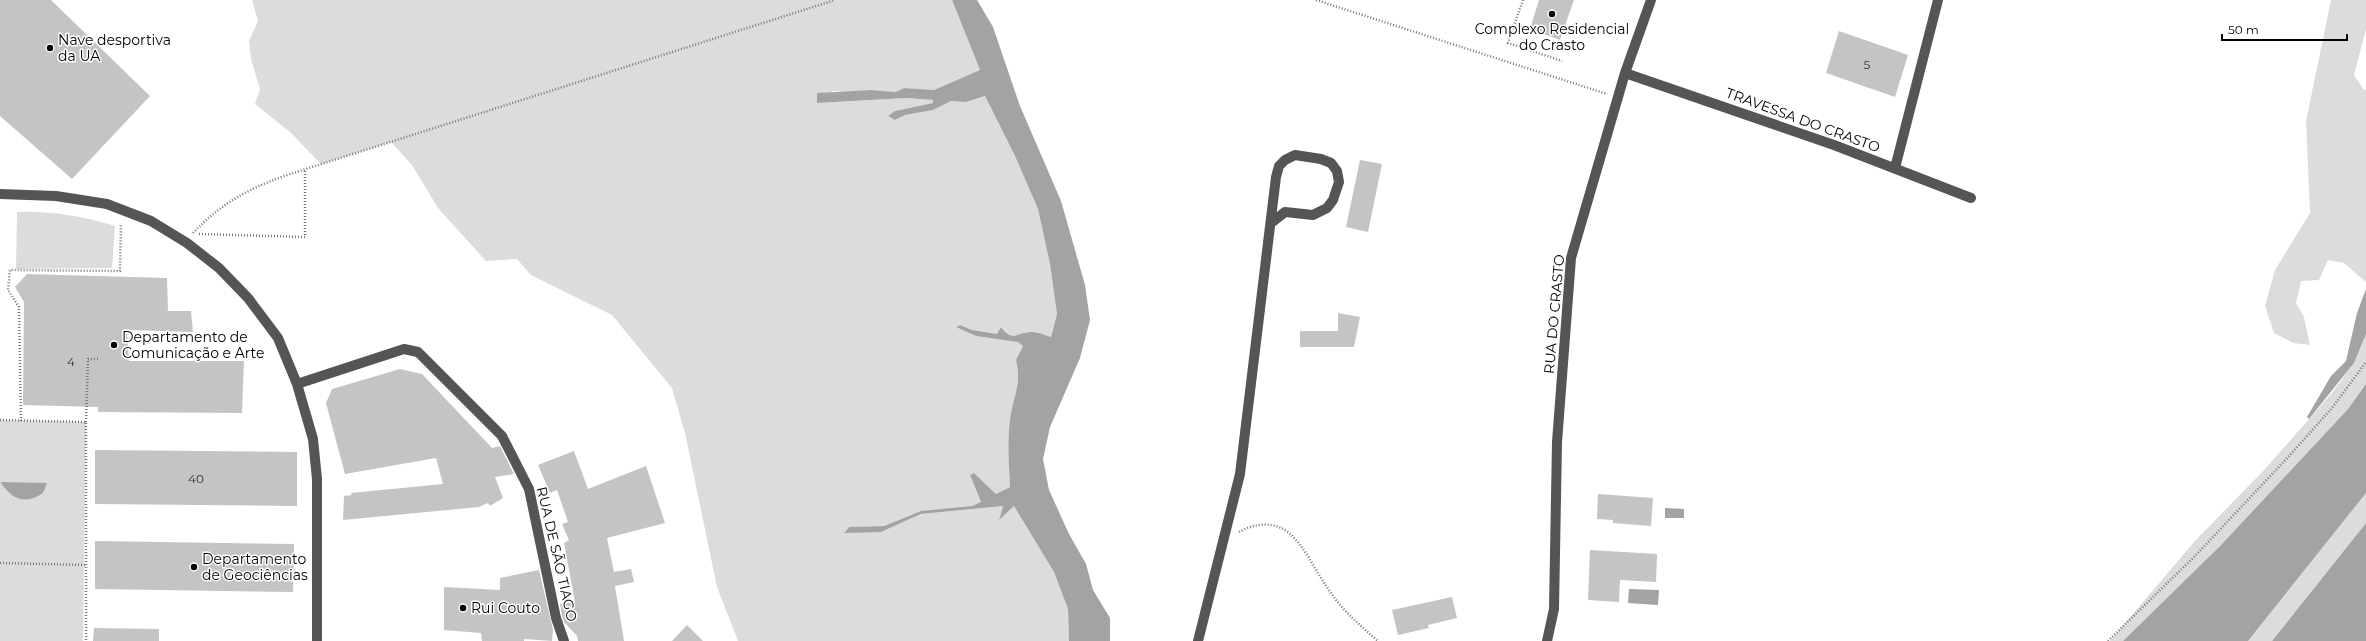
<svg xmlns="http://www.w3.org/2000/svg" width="2366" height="641" font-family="Montserrat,sans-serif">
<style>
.green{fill:#dcdcdc}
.water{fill:#a3a3a3}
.building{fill:#c4c4c4}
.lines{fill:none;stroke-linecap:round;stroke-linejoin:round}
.path{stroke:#777;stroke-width:2.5;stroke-dasharray:1 2;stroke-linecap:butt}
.minor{stroke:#555;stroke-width:10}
.poi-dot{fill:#000;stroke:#fff;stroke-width:1.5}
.labels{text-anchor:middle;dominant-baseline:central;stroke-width:3;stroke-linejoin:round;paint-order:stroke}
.number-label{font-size:12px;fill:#313131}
.poi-label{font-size:14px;fill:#000;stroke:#fff;text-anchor:start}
.street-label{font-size:14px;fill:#000;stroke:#fff}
</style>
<rect width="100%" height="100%" fill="#fff"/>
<path class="green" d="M252 0H952L980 70 934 90 904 88 895 92 871 90 853 92 833 91 818 103 906 98 933 100V103L895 111 888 116 895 120 905 115 933 110 951 101 966 102 985 96 1015 156 1038 209 1050 264 1057 314 1051 337C1045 335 1038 332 1032 332 1016 332 1014 343 1001 327L997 334 972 330 960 325 956 327 976 336 1019 342 1023 346 1016 360C1022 386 1013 395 1010 420 1007 443 1009 465 1010 487L996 494 974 473 970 475 981 502 972 506 913 514 884 526 849 527 844 532H881L921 514 1003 506 999 519 1014 505 1054 572 1068 609 1069 641H738L717 587 685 433 672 388 612 315 531 275 517 259 486 261 438 208 412 165 391 142 321 164 290 132 255 104 260 89 251 59 249 41 258 21Z
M2331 0H2366V29L2354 75 2364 90 2366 89V282L2344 263 2328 260 2319 280 2301 281 2296 303 2304 317 2310 345 2293 343 2274 333 2265 306 2275 270 2310 213 2306 121Z
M17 212C52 211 82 216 115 226L112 268 16 269Z
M2366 334V384L2348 409 2221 545 2123 641H2110L2194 542 2265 469 2332 393 2354 363Z
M0 420 86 422 83 641H0Z
M2366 493V523L2272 641H2248Z"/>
<path class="water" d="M952 0H977L993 27 1020 106 1061 201 1085 285 1090 320 1080 358 1050 427 1043 459 1049 490 1069 534 1086 564 1093 590 1110 618V641H1069L1068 609 1054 572 1014 506 999 520 1003 506 921 514 881 532 844 533 849 527 884 526 921 511 972 506 981 502 970 475 974 473 996 494 1010 487C1009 465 1007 443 1010 420 1013 395 1022 386 1016 360L1023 346 1018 342 976 336 956 327 960 325 972 330 997 334 1001 327C1013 343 1016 332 1032 332 1038 332 1045 335 1051 337L1057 314 1050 264 1038 209 1015 156 985 96 966 102 951 101 933 110 905 115 895 120 888 116 895 111 933 103V100L906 98 817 103V93L871 90 895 92 904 88 934 90 980 70Z
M2366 289V334L2354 363 2309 419 2307 417 2331 376 2346 361 2357 313Z
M2366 384V493L2248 641H2123L2221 545 2348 409Z
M1 483V482L47 483 43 493C25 505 13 500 1 483Z
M1665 508 1684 509V518H1665Z
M2366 523V641H2272Z
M1629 589 1659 590 1658 605 1628 603Z"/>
<path class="building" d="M0 0H51L150 96 72 179 0 116Z
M1539 0H1574L1560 40 1530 29Z
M1839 31 1908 55 1895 97 1826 73Z
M1360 160 1382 164 1368 232 1346 227Z
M27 274 167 278 168 311H191L193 332 127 330 129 361H244L242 413 98 412V407L23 405 24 302 15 287Z
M1338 313 1360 317 1354 347H1300V331H1338Z
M400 369 422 374 492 448 500 446 514 474 495 477 503 498 490 506 488 503 479 507 343 520 344 496 352 495 351 493 443 484 436 458 345 474 326 403 332 389Z
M95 450 297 452V506L95 504Z
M574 451 588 489 646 466 665 523 607 538 614 572 631 569 634 582 615 586 624 641H578L577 636 564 622 562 616 560 604 575 602 564 543 569 540 562 524 568 522 557 490 550 493 538 465Z
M1598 494 1653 498 1651 526 1613 523V520L1597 519Z
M95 541 294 544 293 592 95 589Z
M1590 550 1657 554 1656 582 1620 580 1619 602 1588 600Z
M539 570 553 630 552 641 524 639V641H482L481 633 444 630V587L500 590V578Z
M1452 597 1457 618 1428 625 1429 628 1398 635 1392 610Z
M687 625 703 641H672Z
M94 628 159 629V641H93Z"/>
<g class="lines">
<path class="path" d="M1316 0 1607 94
M1523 0 1508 43 1562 61
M193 233C222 203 246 190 284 176L835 0
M199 234 305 237V169
M0 420 86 422V641
M21 421 19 307 8 290 10 270 120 271 121 224
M86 422 88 359H100
M1239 532C1254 523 1275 521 1289 533 1305 546 1318 576 1331 593 1344 612 1361 626 1378 641
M0 563 87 565
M2108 641 2195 556 2290 455 2332 408 2366 362"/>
<path class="minor" d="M1625 73 1834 145 1971 198
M1895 168 1938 0
M0 194 56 196 107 204 151 221 187 243 219 268 248 298 278 338 297 384 313 439 317 479V641
M297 384 404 349 418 352 502 436 529 489 556 618 564 641
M1198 641 1240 474 1276 177 1279 166 1285 160 1295 155 1321 159 1331 163 1337 171 1339 182 1333 200 1327 208 1313 215 1285 212 1271 223
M1547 641 1554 609 1557 442 1571 258 1625 73 1651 0"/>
</g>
<g class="poi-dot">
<circle cx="1552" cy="14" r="4"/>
<circle cx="50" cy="48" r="4"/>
<circle cx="114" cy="345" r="4"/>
<circle cx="194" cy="567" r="4"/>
<circle cx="463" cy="608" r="4"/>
</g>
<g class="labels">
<g class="number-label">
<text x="1867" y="64">5</text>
<text x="71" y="361">4</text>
<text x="196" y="478">40</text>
</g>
<g class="poi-label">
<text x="1552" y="29" text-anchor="middle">Complexo Residencial<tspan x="1552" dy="16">do Crasto</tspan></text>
<text x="58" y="40">Nave desportiva<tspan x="58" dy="16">da UA</tspan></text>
<text x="122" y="337">Departamento de<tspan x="122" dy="16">Comunicação e Arte</tspan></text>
<text x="202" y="559">Departamento<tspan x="202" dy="16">de Geociências</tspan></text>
<text x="471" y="608">Rui Couto</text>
</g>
<g class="street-label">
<text transform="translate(1803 120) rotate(20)">TRAVESSA DO CRASTO</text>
<text transform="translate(1554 314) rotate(-85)">RUA DO CRASTO</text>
<text transform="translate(557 554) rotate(77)">RUA DE SÃO TIAGO</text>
</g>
</g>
<path d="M2222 34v6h125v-6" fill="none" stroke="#000000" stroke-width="2"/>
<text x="2228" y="34" font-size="12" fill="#000000" stroke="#ffffff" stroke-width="3" paint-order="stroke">50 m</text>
</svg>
